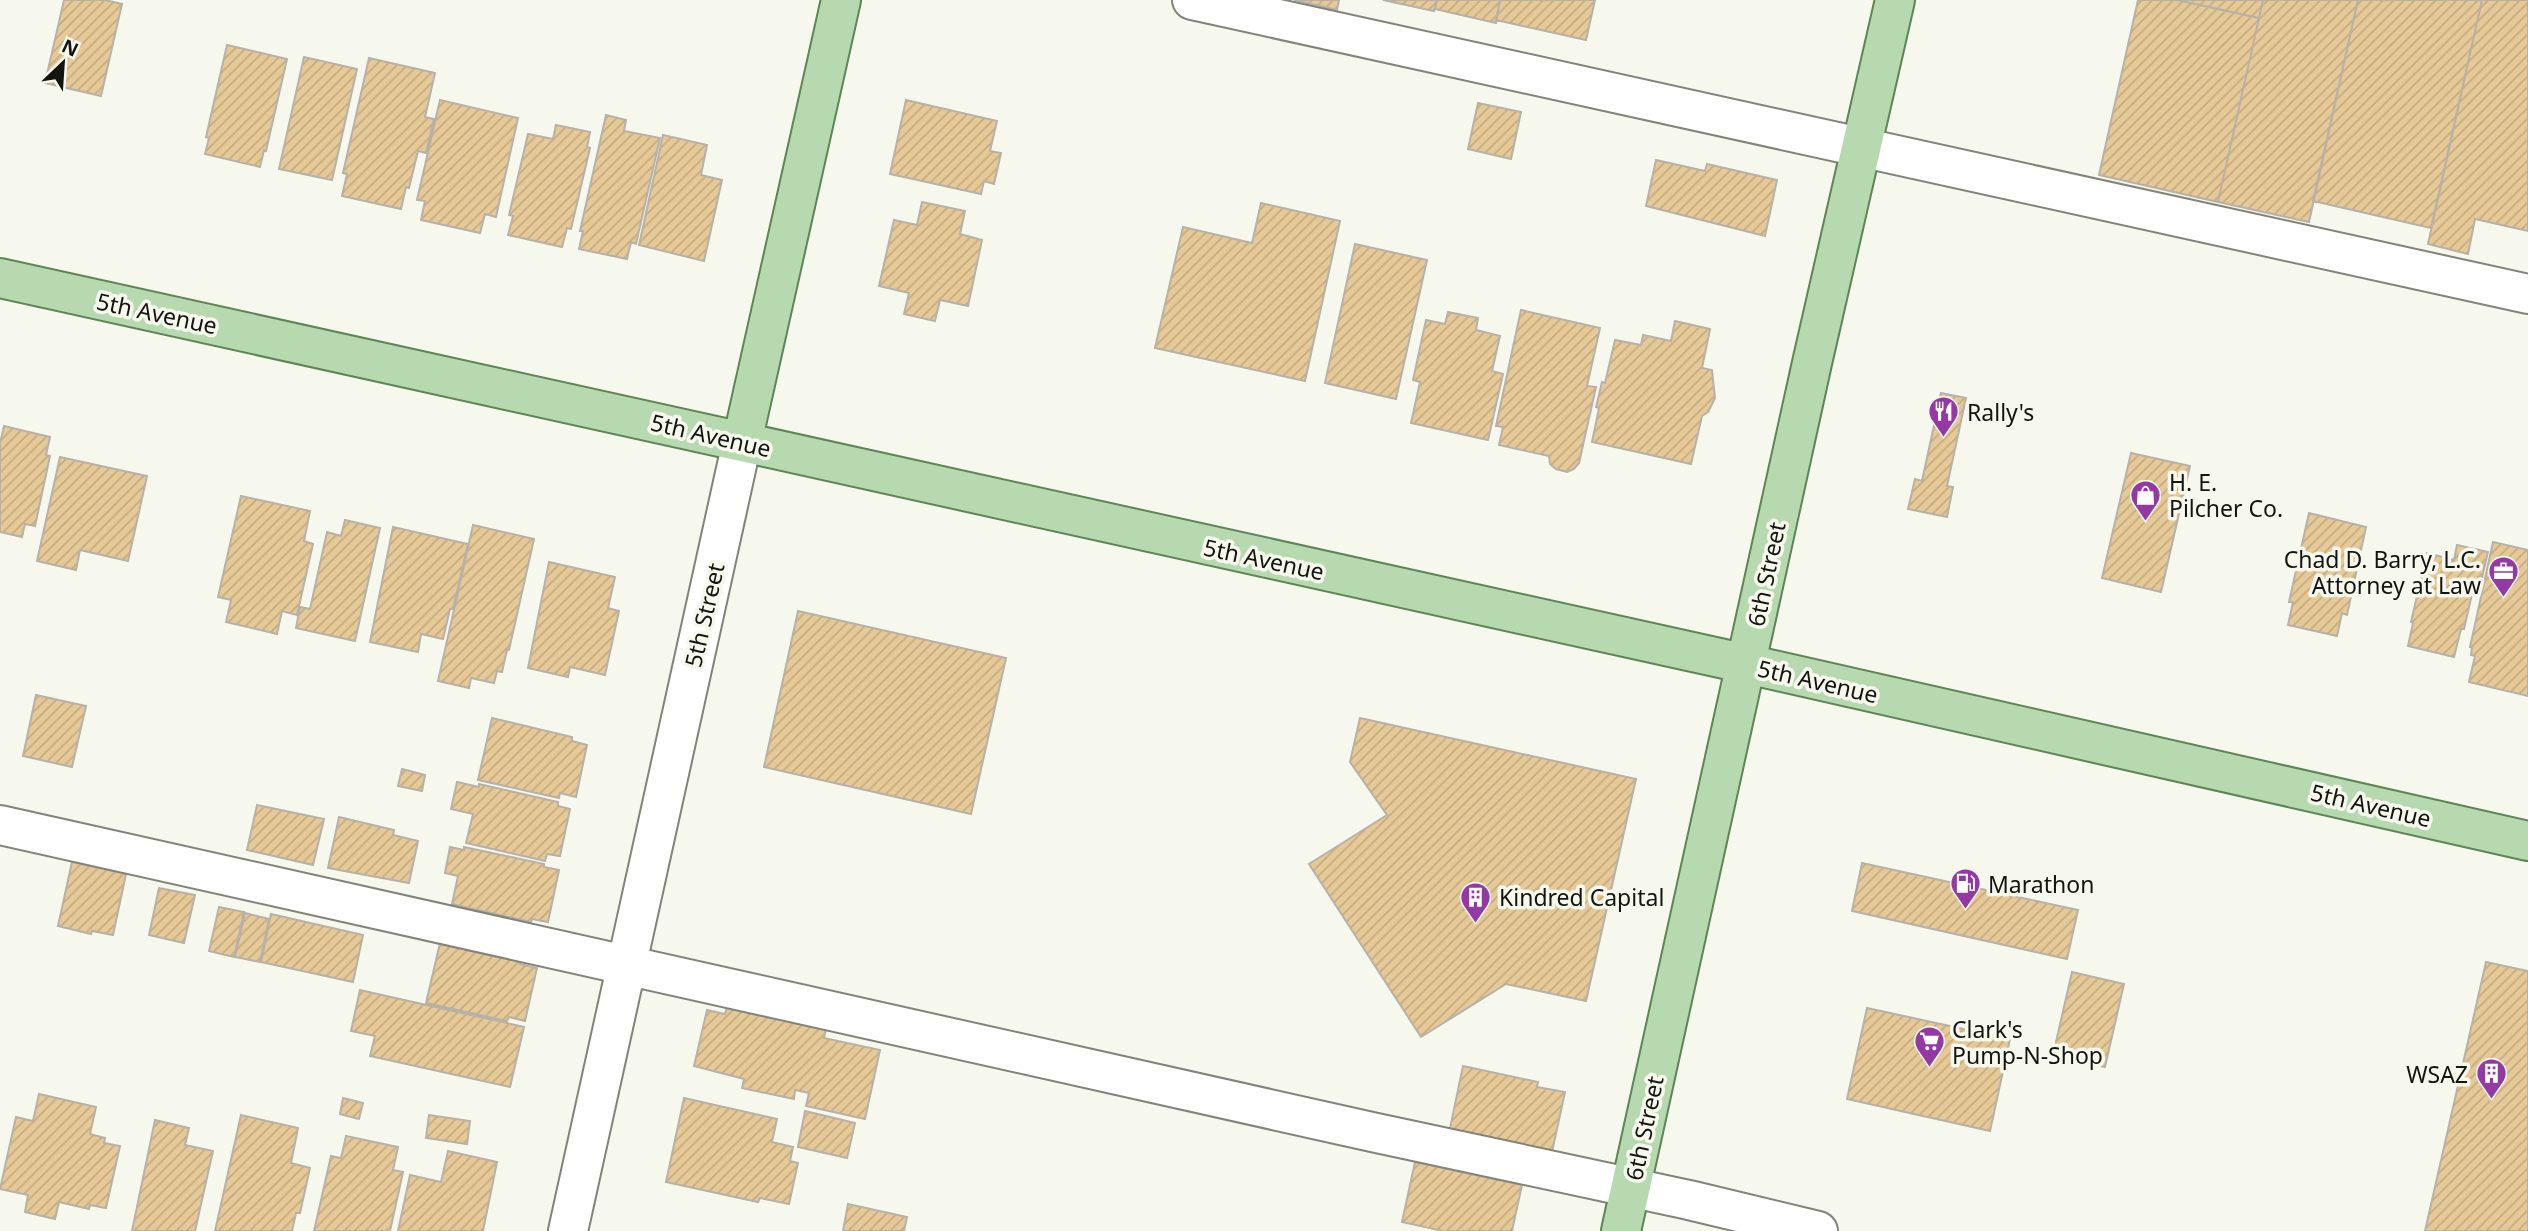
<svg xmlns="http://www.w3.org/2000/svg" width="2528" height="1231" font-family="'Noto Sans',sans-serif">
<style>
.building{fill:url(#building-hatch);stroke:#b7b1a8;stroke-width:2}
.lines{fill:none;stroke-linecap:round;stroke-linejoin:round}
.minor-casing{stroke:#828379;stroke-width:42}
.major-casing{stroke:#5f8457;stroke-width:42}
.minor{stroke:#fff;stroke-width:38}
.major{stroke:#b7d9b0;stroke-width:38}
.labels{text-anchor:middle;dominant-baseline:central;stroke-width:7;stroke-linejoin:round;paint-order:stroke}
.street-label{font-size:23px;fill:#141411;stroke:#f7f8ed}
.poi-label{font-size:23px;fill:#141411;stroke:#f7f8ed;text-anchor:start}
</style>
<defs>
<pattern id="building-hatch" width="6" height="6" patternUnits="userSpaceOnUse" patternTransform="scale(1.75)"><rect width="6" height="6" fill="#e6c997"/><path d="M-1 1l2-2M0 6l6-6M5 7l2-2" fill="none" stroke="#c4ac81"/></pattern>
</defs>
<rect width="100%" height="100%" fill="#f7f8ed"/>
<path class="building" d="M64 0H105L122 4 101 96 45 83Z
M1294 0H1339L1337 10Z
M1383 0H1437L1434 11Z
M1437 0H1500L1496 23 1435 9Z
M1500 0H1595L1586 40 1496 20Z
M2138 0H2177L2259 18 2218 202 2099 175Z
M2177 0H2263L2259 18Z
M2263 0H2358L2309 222 2218 202Z
M2358 0H2482L2431 228 2313 201Z
M2482 0H2528V231L2475 219 2468 254 2428 244Z
M227 45 287 59 266 151 264 150 260 167 205 154 209 138 206 137Z
M304 57 357 69 332 180 279 169Z
M369 58 435 73 425 117 434 119 426 153 418 151 409 188 406 187 401 209 342 196 347 174 343 173Z
M440 100 518 118 496 217 485 214 480 233 421 220 425 201 417 200Z
M906 100 997 121 990 151 1001 153 994 184 984 181 981 194 890 174Z
M1478 103 1521 112 1511 159 1468 149Z
M606 115 626 120 624 131 660 138 636 244 631 242 627 259 579 249 583 231H580Z
M556 125 590 132 587 147 590 148 571 229 567 228 562 247 508 235 513 216 509 215 528 134 553 139Z
M663 135 707 145 701 175 722 180 704 261 639 245Z
M1656 160 1705 171 1707 164 1777 180 1765 236 1646 206Z
M922 202 965 211 960 234 982 240 968 306 940 300 935 321 904 314 909 293 879 286 894 220 917 225Z
M1261 203 1340 221 1305 381 1155 348 1183 227 1252 243Z
M1355 244 1427 260 1396 399 1325 383Z
M1521 310 1600 328 1587 386 1596 387 1579 463 1574 469 1567 472 1556 469 1550 464 1549 456 1499 445 1503 427 1496 426Z
M1448 312 1478 318 1476 330 1500 336 1492 371 1503 374 1488 440 1411 423 1420 382 1413 380 1426 320 1445 324Z
M1675 321 1710 329 1702 368 1712 370 1715 398 1708 412 1702 416 1691 464 1592 442 1599 408 1596 407 1602 382 1605 383 1615 340 1641 345 1643 335 1671 341Z
M1941 393 1966 398 1947 486 1953 487 1947 517 1908 509 1915 479 1922 481Z
M4 426 50 437 46 455 50 456 35 526 25 524 22 537 0 532V443Z
M2131 453 2190 466 2161 592 2102 578Z
M60 457 147 476 128 561 80 550 76 570 37 561Z
M241 496 310 511 304 541 313 544 297 615 282 611 277 634 226 622 231 600 218 597Z
M2309 513 2366 527 2347 615 2342 613 2337 636 2288 625 2293 602H2289Z
M345 520 380 528 355 641 296 628 300 607 310 609 327 532 341 536Z
M473 525 534 539 509 650H507L502 672 497 671 494 683 471 678 469 688 438 681Z
M393 527 468 544 453 609H450L443 639 421 634 418 652 370 642Z
M2493 542 2528 550V696L2469 682 2475 656 2471 655 2472 647H2470Z
M2457 545 2488 552 2478 595 2472 594 2464 629H2461L2454 657 2408 646 2413 623 2411 622 2427 553 2454 560Z
M549 562 615 577 608 608 619 611 605 675 570 667 568 677 528 668Z
M798 611 1006 658 971 814 764 767Z
M36 695 86 706 72 767 23 756Z
M492 718 572 737V741L587 745 576 797 560 793 559 798 478 780Z
M1360 718 1636 779 1586 1001 1506 984 1421 1037 1309 864 1387 815 1350 762Z
M402 769 425 775 422 791 398 786Z
M457 782 479 787V784L558 802V806L570 809 560 856 547 854 545 861 466 843 473 814 451 809Z
M257 805 324 819 313 865 247 850Z
M339 817 394 830 393 835 418 841 409 883 328 868Z
M450 847 464 850V847L544 864V867L559 870 548 922 532 919 531 922 452 904 458 876 445 873Z
M72 862 126 874 113 935 92 931 91 934 58 926Z
M1862 863 2078 910 2067 959 1852 911Z
M159 888 195 895 184 943 149 935Z
M219 907 244 912 234 957 209 951Z
M245 913 269 919 260 962 235 957Z
M271 914 363 935 353 982 261 962Z
M440 943 521 961 520 964 537 968 525 1021 509 1017 507 1021 426 1003Z
M2486 962 2528 971V1231H2425Z
M2072 972 2124 984 2105 1067 2053 1055Z
M360 990 524 1027 510 1087 370 1056 375 1036 351 1031Z
M727 1007 826 1029 824 1038 880 1050 865 1119 806 1106 809 1093 795 1090 794 1099 742 1088 744 1079 694 1066 707 1010 725 1014Z
M1867 1008 2010 1039 1990 1131 1847 1099Z
M1463 1066 1538 1082 1537 1087 1565 1092 1552 1152 1449 1133Z
M39 1094 96 1107 90 1134 105 1138 104 1143 120 1146 106 1208 90 1205 89 1209 59 1202 55 1219 25 1212 28 1195 0 1189 16 1117 33 1121Z
M343 1098 363 1103 359 1119 340 1114Z
M684 1098 777 1119 772 1142 793 1147 790 1161 798 1163 789 1204 760 1198 758 1202 666 1182Z
M805 1111 855 1123 847 1158 798 1147Z
M241 1115 298 1128 291 1163 310 1168 300 1213H296L292 1231H215Z
M429 1115 470 1121 467 1144 426 1138Z
M155 1120 189 1128 185 1145 213 1151 195 1231H132Z
M346 1136 398 1147 393 1170 403 1172 390 1231H314L331 1156 341 1158Z
M448 1151 497 1162 483 1231H398L410 1175 441 1182Z
M1415 1162 1522 1185 1512 1231H1443L1402 1222Z
M848 1204 907 1217 904 1231H843Z"/>
<g class="lines">
<defs>
<path id="minor" d="M1192 0 2528 294
M0 825 1372 1132 1689 1200 1818 1231
M568 1231 742 442"/>
<path id="major" d="M0 278 1747 664 2528 841
M742 442 841 0
M1621 1231 1812 363 1895 0"/>
</defs>
<use href="#minor" class="minor-casing"/>
<use href="#major" class="major-casing"/>
<use href="#minor" class="minor"/>
<use href="#major" class="major"/>
</g>
<defs>
<symbol id="restaurant-pin" viewBox="-11 -11 22 30"><path d="M0 17L-7.5 6A9.5 9.5 0 1 1 7.5 6Z" fill="#9439a4" stroke="#f7f8ed"/><path d="M-5-6h1v4h1v-4h1v4h1v-4h1v5L-1.5 .5V6h-2V.5L-5-1ZM5-6V6H3V1.5H1.5Q1.5-4 5-6Z" fill="#fff"/></symbol>
<symbol id="shop-pin" viewBox="-11 -11 22 30"><path d="M0 17L-7.5 6A9.5 9.5 0 1 1 7.5 6Z" fill="#9439a4" stroke="#f7f8ed"/><path d="M-5-2.5h2.3a2.7 3.5 0 0 1 5.4 0H5L5.5 6h-11ZM-1.5-2.5h3a1.5 2.3 0 0 0-3 0Z" fill="#fff"/></symbol>
<symbol id="office-pin" viewBox="-11 -11 22 30"><path d="M0 17L-7.5 6A9.5 9.5 0 1 1 7.5 6Z" fill="#9439a4" stroke="#f7f8ed"/><path d="M-6-3h4V-5.5h4V-3h4V5H-6ZM-1-4.5V-3h2v-1.5ZM-6 0V1H6V0Z" fill="#fff"/></symbol>
<symbol id="fuel-pin" viewBox="-11 -11 22 30"><path d="M0 17L-7.5 6A9.5 9.5 0 1 1 7.5 6Z" fill="#9439a4" stroke="#f7f8ed"/><path d="M-5.5-6h7V0h2V4h1.3V-2.5L3-4.5l.8-.8L6-3V5H2.5V1h-1V6h-7ZM-4.2-4.7v3.2H.2V-4.7Z" fill="#fff"/></symbol>
<symbol id="building-pin" viewBox="-11 -11 22 30"><path d="M0 17L-7.5 6A9.5 9.5 0 1 1 7.5 6Z" fill="#9439a4" stroke="#f7f8ed"/><path d="M-4-6H4V6H1V3H-1V6H-4ZM-2.5-4.3h1.7v1.8h-1.7ZM.8-4.3h1.7v1.8H.8ZM-2.5-1h1.7V.8h-1.7ZM.8-1h1.7V.8H.8Z" fill="#fff"/></symbol>
<symbol id="supermarket-pin" viewBox="-11 -11 22 30"><path d="M0 17L-7.5 6A9.5 9.5 0 1 1 7.5 6Z" fill="#9439a4" stroke="#f7f8ed"/><path d="M-6-5.5h2.5l.6 2H6L4.5 2H-2.5L-4.4-4H-6ZM-1.5 3.2a1.3 1.3 0 1 0 .1 0ZM3 3.2a1.3 1.3 0 1 0 .1 0Z" fill="#fff"/></symbol>
</defs>
<g fill-rule="evenodd">
<use href="#restaurant-pin" x="1926" y="394" width="35" height="47"/>
<use href="#shop-pin" x="2128" y="478" width="35" height="47"/>
<use href="#office-pin" x="2486" y="554" width="35" height="47"/>
<use href="#fuel-pin" x="1948" y="866" width="35" height="47"/>
<use href="#building-pin" x="1458" y="880" width="35" height="47"/>
<use href="#supermarket-pin" x="1912" y="1024" width="35" height="47"/>
<use href="#building-pin" x="2474" y="1056" width="35" height="47"/>
</g>
<g class="labels">
<g class="street-label">
<text transform="translate(157 313) rotate(12)">5th Avenue</text>
<text transform="translate(711 435) rotate(13)">5th Avenue</text>
<text transform="translate(1264 559) rotate(12)">5th Avenue</text>
<text transform="translate(1766 574) rotate(-78)">6th Street</text>
<text transform="translate(704 615) rotate(-77)">5th Street</text>
<text transform="translate(1818 681) rotate(13)">5th Avenue</text>
<text transform="translate(2371 805) rotate(13)">5th Avenue</text>
<text transform="translate(1644 1128) rotate(-78)">6th Street</text>
</g>
<g class="poi-label">
<text x="1967" y="412">Rally's</text>
<text x="2169" y="482">H. E.<tspan x="2169" dy="26">Pilcher Co.</tspan></text>
<text x="2481" y="559" text-anchor="end">Chad D. Barry, L.C.<tspan x="2481" dy="26">Attorney at Law</tspan></text>
<text x="1988" y="884">Marathon</text>
<text x="1499" y="897">Kindred Capital</text>
<text x="1952" y="1029">Clark's<tspan x="1952" dy="26">Pump-N-Shop</tspan></text>
<text x="2468" y="1074" text-anchor="end">WSAZ</text>
</g>
</g>
<g transform="translate(63 63) rotate(25)" stroke="#f7f8ed" stroke-width="5" paint-order="stroke">
<path d="M0-5L12 26L0 18L-12 26Z" fill="#141411"/>
<text y="-10" font-size="19" font-weight="bold" text-anchor="middle" fill="#141411">N</text>
</g>
</svg>
